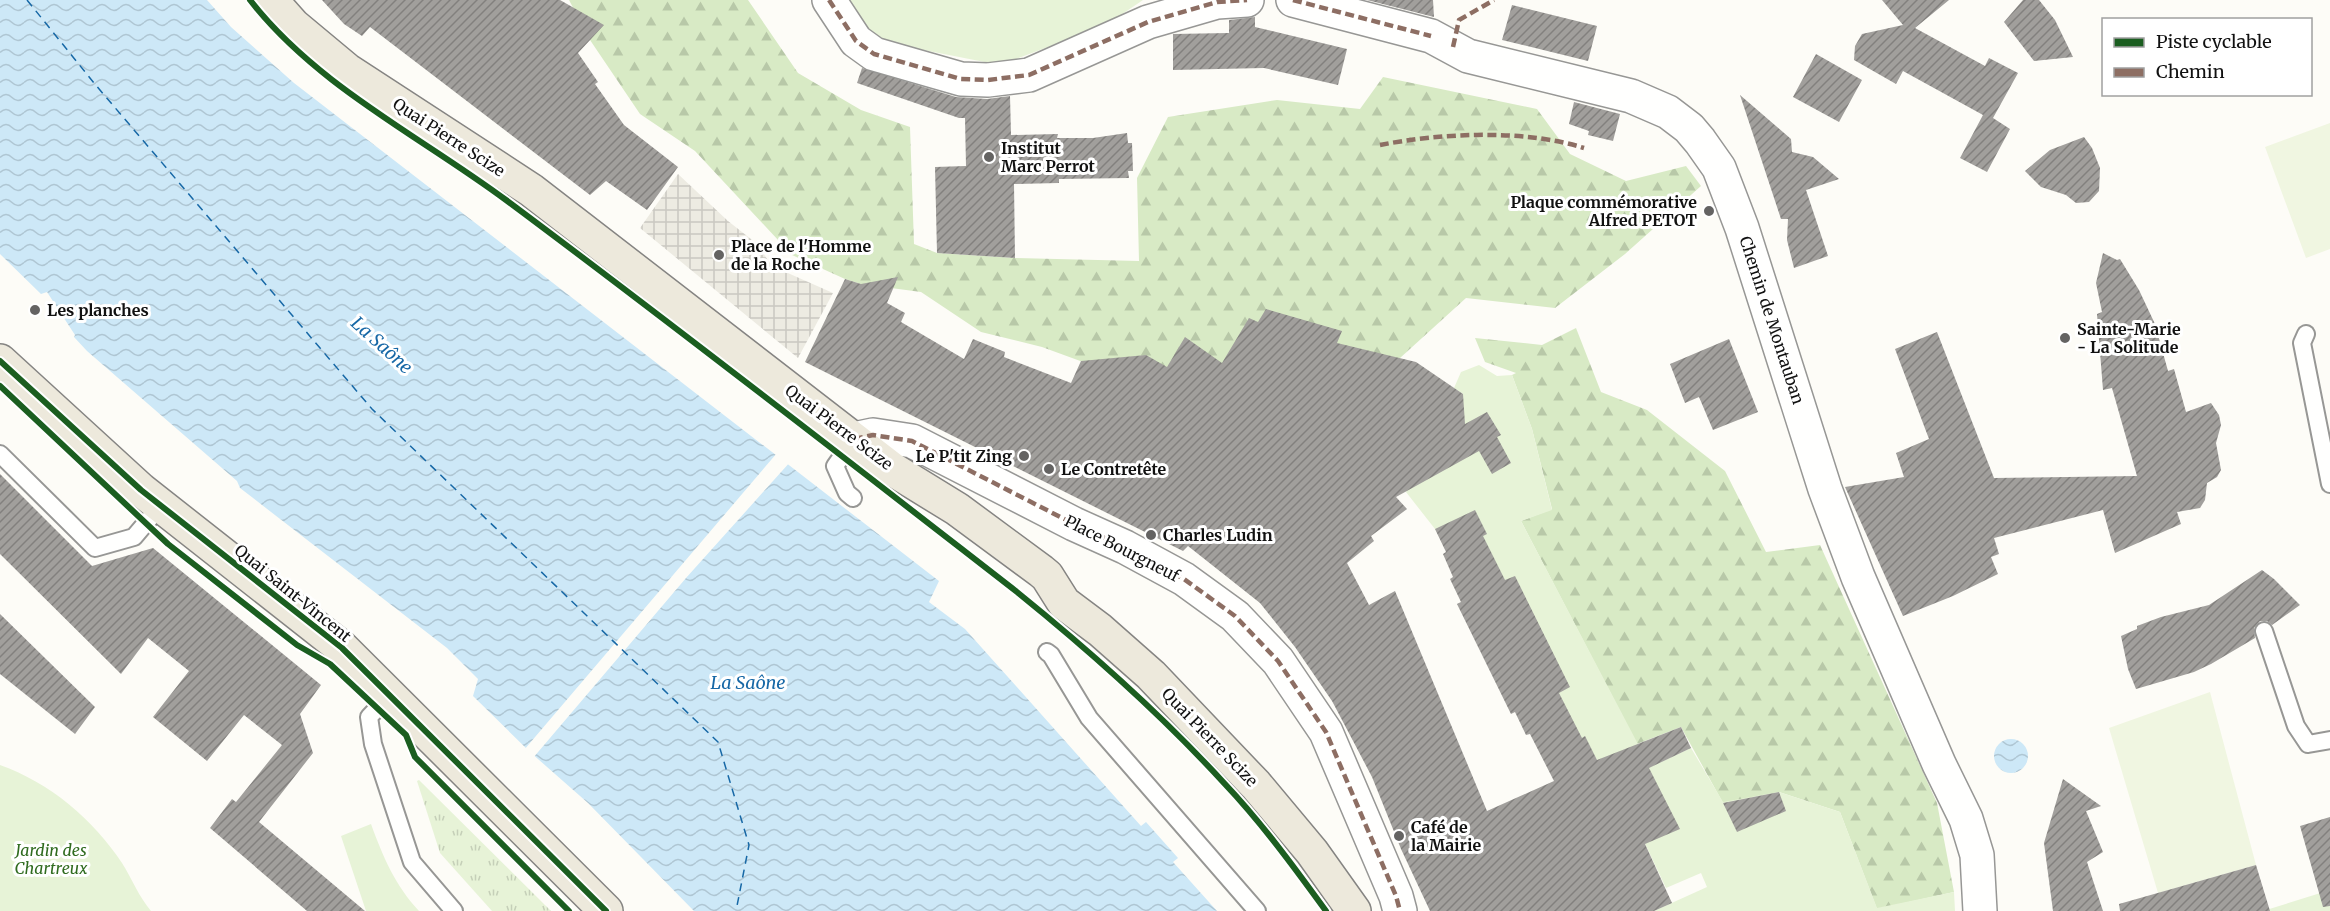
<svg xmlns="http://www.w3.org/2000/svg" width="2330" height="911" font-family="Merriweather,serif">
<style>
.grass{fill:url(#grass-tufts)}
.forest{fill:url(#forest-firs)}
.park{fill:#e7f3d7}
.pitch{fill:#f0f6e1}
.plaza{fill:url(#plaza-grid)}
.water{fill:url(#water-waves)}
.pier{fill:#fdfcf7}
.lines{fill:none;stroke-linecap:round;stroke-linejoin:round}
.ferry{stroke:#1768a6;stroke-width:1.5;stroke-dasharray:8 6;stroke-linecap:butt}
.building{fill:url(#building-hatch)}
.lane-casing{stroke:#979795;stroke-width:20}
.street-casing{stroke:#979795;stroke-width:36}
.primary-casing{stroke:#858482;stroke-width:36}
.lane{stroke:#fffffe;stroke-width:16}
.street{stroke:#fffffe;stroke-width:33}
.primary{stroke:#ede9dc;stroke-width:33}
.quiet{stroke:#8d6e63;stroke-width:4.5;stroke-dasharray:9 4.5;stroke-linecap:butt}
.cycleway-casing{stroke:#fff;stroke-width:10}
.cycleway{stroke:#1b5e20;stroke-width:6}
.poi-dot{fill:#646362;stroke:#fff;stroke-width:2}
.labels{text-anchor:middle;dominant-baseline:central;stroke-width:6;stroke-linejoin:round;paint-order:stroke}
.street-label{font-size:16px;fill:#111;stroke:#fff}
.poi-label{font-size:16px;font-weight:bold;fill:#111;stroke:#fff;text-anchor:start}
.park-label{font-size:16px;font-style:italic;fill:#2f6b1f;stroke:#fff}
.water-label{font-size:18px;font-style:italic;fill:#1768a6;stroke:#fff}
</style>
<defs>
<pattern id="grass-tufts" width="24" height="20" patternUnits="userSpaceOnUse" patternTransform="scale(1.5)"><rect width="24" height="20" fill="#e7f3d7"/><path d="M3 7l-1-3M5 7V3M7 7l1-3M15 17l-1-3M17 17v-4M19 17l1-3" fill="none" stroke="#c5cfb8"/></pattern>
<pattern id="forest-firs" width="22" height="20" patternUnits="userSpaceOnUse" patternTransform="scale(1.5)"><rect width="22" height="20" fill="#d8eac5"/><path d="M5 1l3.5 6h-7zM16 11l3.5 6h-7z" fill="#b8c8a8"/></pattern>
<pattern id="plaza-grid" width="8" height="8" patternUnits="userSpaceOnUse" patternTransform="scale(1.5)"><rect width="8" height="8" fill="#edebe2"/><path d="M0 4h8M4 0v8" fill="none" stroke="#cac8c1"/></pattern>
<pattern id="water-waves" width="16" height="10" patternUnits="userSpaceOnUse" patternTransform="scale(1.5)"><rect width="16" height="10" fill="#cde8f7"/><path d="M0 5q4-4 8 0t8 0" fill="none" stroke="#afc6d3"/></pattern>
<pattern id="building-hatch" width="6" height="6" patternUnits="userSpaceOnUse" patternTransform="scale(1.5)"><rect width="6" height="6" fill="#a19f9c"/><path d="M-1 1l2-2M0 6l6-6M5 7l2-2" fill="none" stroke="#82807e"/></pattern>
</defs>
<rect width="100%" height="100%" fill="#fdfcf7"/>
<path class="grass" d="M419 780 551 911H492L440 853 417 781Z"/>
<path class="forest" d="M569 0H748L798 73 861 110 910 127 914 244 937 253 1015 258 1139 261 1137 178 1168 117 1277 100 1360 109 1383 77 1537 109 1570 154 1626 181 1686 166 1701 186 1625 254 1555 308 1466 298 1400 358 1167 367 1083 362 1042 347 981 332 921 292 861 284 845 279 792 255 695 151 640 114 590 40Z
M1576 328 1601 392 1647 410 1725 471 1766 552 1820 545 1937 803 1954 892 1877 909 1840 812 1779 792 1723 803 1681 727 1637 744 1521 521 1552 509 1532 429 1512 375 1516 373 1485 362 1475 338 1542 345Z"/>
<path class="park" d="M839 0H1143L1106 25 1000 65 903 46 867 35Z
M1479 365 1497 376 1512 375 1532 429 1552 510 1521 521 1650 767 1691 748 1723 802 1779 792 1840 812 1877 908 1954 892 1955 911H1654L1707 887 1701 873 1666 888 1612 774 1598 761 1435 529 1406 492C1427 464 1465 431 1463 394L1454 388 1461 372Z
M0 765C50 783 93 819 122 863 132 879 139 897 151 911H0Z
M371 824C383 857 395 885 419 911H366L341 836Z
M2330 890V911H2263Z"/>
<path class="pitch" d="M2330 123V249L2306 258 2265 147Z
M2210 692 2256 865 2158 893 2109 728Z"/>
<path class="plaza" d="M678 174 728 221 756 243 772 266 833 293 798 358 640 228Z"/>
<path class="water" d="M0 0H207L231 27 294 83 939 581 929 602 965 629 1141 826 1146 822 1178 858 1173 862 1217 911H694L588 803 530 752 473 696 478 679 447 648 240 488 237 481 87 351 74 337 75 335 47 292 41 294 0 254Z
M1994 756a17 17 0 1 1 34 0a17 17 0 1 1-34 0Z"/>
<path class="pier" d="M777 453 791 461 686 578 533 758 524 750Z"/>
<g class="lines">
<path class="ferry" d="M27 0 94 83 372 409 718 742 749 845 736 911"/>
</g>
<path class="building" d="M322 0H560L604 25 578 53 598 82 595 84 624 125 678 167 647 210 606 181 590 195 370 27 362 36 344 24Z
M1367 0H1433L1434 17Z
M1882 0H1949L1915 28 1985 66 1989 58 2018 73 1993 118 2010 129 1987 172 1960 158 1983 115 1903 71 1896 84 1854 60 1855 46 1862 34 1903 25Z
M2023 0H2039L2055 20 2073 57 2034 61 2004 22Z
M1512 5 1597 26 1588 61 1502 40Z
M1255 17V27L1347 49 1338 85 1264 68 1173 70V34L1229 33V20Z
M1816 54 1862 80 1839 122 1793 97Z
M862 68 956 97 987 99 1010 96 1011 135 1058 134 1057 138H1093L1127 133 1128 143H1132L1133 171H1128L1129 178 1059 179V183L1014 184 1015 258 937 253 935 167 966 166 965 118H959L857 83Z
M1740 95 1791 139 1792 152 1813 157 1839 179 1806 190 1828 256 1794 268 1787 240 1788 219H1781Z
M1574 102 1620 114 1613 141 1588 135 1589 131 1569 124Z
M2084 137 2092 148 2100 168 2099 191 2089 202 2076 203 2066 195 2041 187 2025 171 2050 150Z
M2103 253 2117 260 2120 259 2139 290 2155 324 2168 371 2174 369 2186 412 2211 403 2219 415 2221 425 2216 443 2221 470 2217 477 2207 483 2205 500 2200 508 2177 512 2181 524 2115 553 2103 510 1994 538 1999 554 1991 557 1998 574 1953 596 1903 616 1845 487 1904 477 1896 453 1929 439 1895 349 1937 332 1994 478 2137 476 2112 388 2103 390 2097 314 2102 312 2096 283Z
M898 277 887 303 905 313 901 322 964 359 973 339 1005 352 1004 357 1071 383 1081 361 1146 355 1167 367 1185 337 1222 363 1249 318 1258 322 1266 309 1342 331 1337 343 1416 362 1463 394 1465 424 1487 412 1501 435 1497 437 1511 463 1492 474 1479 451 1396 497 1407 509 1371 536 1374 541 1347 563 1369 605 1395 591 1487 811 1554 781 1530 734 1526 735 1515 712 1511 714 1457 604 1461 602 1450 579 1453 577 1443 554 1446 552 1435 529 1475 510 1487 534 1483 536 1505 580 1515 576 1564 675 1570 687 1559 693 1582 738 1585 736 1597 760 1681 727 1691 748 1649 768 1680 829 1645 844 1672 903 1654 911H1430L1401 849 1372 777 1332 701 1295 647 1260 603 1188 546 1183 551 805 362 845 279 861 284Z
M1729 339 1758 412 1713 430 1699 397 1685 403 1670 364Z
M0 474 92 566 153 548 321 685 300 714 313 753 259 822 365 911H307L210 828 232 799 236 802 282 745 244 715 207 761 153 717 189 671 148 638 121 674 0 554Z
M2262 570 2274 579 2300 605 2272 625 2267 621H2260L2254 628 2255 638 2211 664 2194 672 2136 689 2128 669 2121 636 2137 629V626L2161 617 2209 605Z
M0 614 95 707 75 734 0 674Z
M2063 779 2101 806 2086 811 2103 852 2087 862 2103 911H2053L2044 843Z
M1779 792 1786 811 1737 832 1723 803Z
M2330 817V906L2323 907 2300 826Z
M2256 865 2270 911H2120L2119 904Z"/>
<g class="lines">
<defs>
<path id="lane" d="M2306 334 2302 343 2330 484
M0 454 95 548 134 537 161 505
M853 498 847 493 835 466 854 439
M2264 631 2296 726 2308 744 2330 740
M1047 652 1051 655 1089 718 1257 911
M390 695 369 717 373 744 412 862 454 911"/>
<path id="street" d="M829 0 856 41 874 54 961 79 988 80 1029 75 1148 22 1217 2 1247 0
M1293 0 1431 36 1468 56 1631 96 1668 112 1689 128 1700 141 1719 168 1742 228 1825 489 1858 577 1939 764 1966 819 1977 855 1980 911
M854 439 873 435 912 441 1074 524 1125 547 1184 579 1235 616 1278 661 1326 732 1396 896 1400 911"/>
<path id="primary" d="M271 0 293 25 347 70 531 190 892 469 957 509 1041 571 1047 576 1064 603 1100 630 1151 675 1256 785 1312 852 1354 911
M0 361 141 490 342 648 606 911"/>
</defs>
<use href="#lane" class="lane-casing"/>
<use href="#street" class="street-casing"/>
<use href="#primary" class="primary-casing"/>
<use href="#lane" class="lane"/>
<use href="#street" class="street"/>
<use href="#primary" class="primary"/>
<path class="quiet" d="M829 0 856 41 874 54 961 79 988 80 1029 75 1148 22 1217 2 1247 0
M1293 0 1431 36
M1453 47 1459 20 1494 0
M1380 145C1441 133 1525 129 1584 148
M854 439 873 435 912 441 1074 524 1125 547 1184 579 1235 616 1278 661 1326 732 1396 896 1400 911"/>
<defs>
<path id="cycleway" d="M250 0C317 86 420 136 506 200 678 328 847 460 1017 592 1090 651 1160 713 1224 783 1261 822 1294 867 1326 911
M0 361 141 490 342 648 606 911
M0 386 168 544 297 645 330 664 406 735 415 757 569 911"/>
</defs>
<use href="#cycleway" class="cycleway-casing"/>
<use href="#cycleway" class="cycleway"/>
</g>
<g class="poi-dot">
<circle cx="989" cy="157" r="6"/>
<circle cx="1709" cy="211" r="6"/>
<circle cx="719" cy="255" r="6"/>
<circle cx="35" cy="310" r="6"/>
<circle cx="2065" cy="338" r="6"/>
<circle cx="1024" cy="456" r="6"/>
<circle cx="1049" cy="469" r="6"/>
<circle cx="1151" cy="535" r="6"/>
<circle cx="1399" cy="836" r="6"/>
</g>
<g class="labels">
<g class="street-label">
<text transform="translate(449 137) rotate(33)">Quai Pierre Scize</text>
<text transform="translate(1772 320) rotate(72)">Chemin de Montauban</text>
<text transform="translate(839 427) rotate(37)">Quai Pierre Scize</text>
<text transform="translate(1122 548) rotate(27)">Place Bourgneuf</text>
<text transform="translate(293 593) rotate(39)">Quai Saint-Vincent</text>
<text transform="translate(1210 737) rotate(46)">Quai Pierre Scize</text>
</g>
<g class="poi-label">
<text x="1001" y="148">Institut<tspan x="1001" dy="18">Marc Perrot</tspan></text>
<text x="1697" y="202" text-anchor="end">Plaque commémorative<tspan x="1697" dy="18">Alfred PETOT</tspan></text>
<text x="731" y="246">Place de l'Homme<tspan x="731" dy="18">de la Roche</tspan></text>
<text x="47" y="310">Les planches</text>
<text x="2077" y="329">Sainte-Marie<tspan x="2077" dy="18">- La Solitude</tspan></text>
<text x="1012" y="456" text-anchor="end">Le P'tit Zing</text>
<text x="1061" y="469">Le Contretête</text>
<text x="1163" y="535">Charles Ludin</text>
<text x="1411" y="827">Café de<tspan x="1411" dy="18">la Mairie</tspan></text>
</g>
<g class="park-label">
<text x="51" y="850">Jardin des<tspan x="51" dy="18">Chartreux</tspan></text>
</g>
<g class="water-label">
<text transform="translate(382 345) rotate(42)">La Saône</text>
<text x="748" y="682">La Saône</text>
</g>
</g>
<rect x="2102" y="18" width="210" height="78" fill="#ffffff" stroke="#a0a0a0" stroke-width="1.5"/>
<rect x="2114" y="38" width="30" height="9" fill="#1b5e20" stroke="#a0a0a0" stroke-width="1.5"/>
<text x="2156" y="48" font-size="18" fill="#111111">Piste cyclable</text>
<rect x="2114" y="68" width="30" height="9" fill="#8d6e63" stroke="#a0a0a0" stroke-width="1.5"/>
<text x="2156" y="78" font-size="18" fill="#111111">Chemin</text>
</svg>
